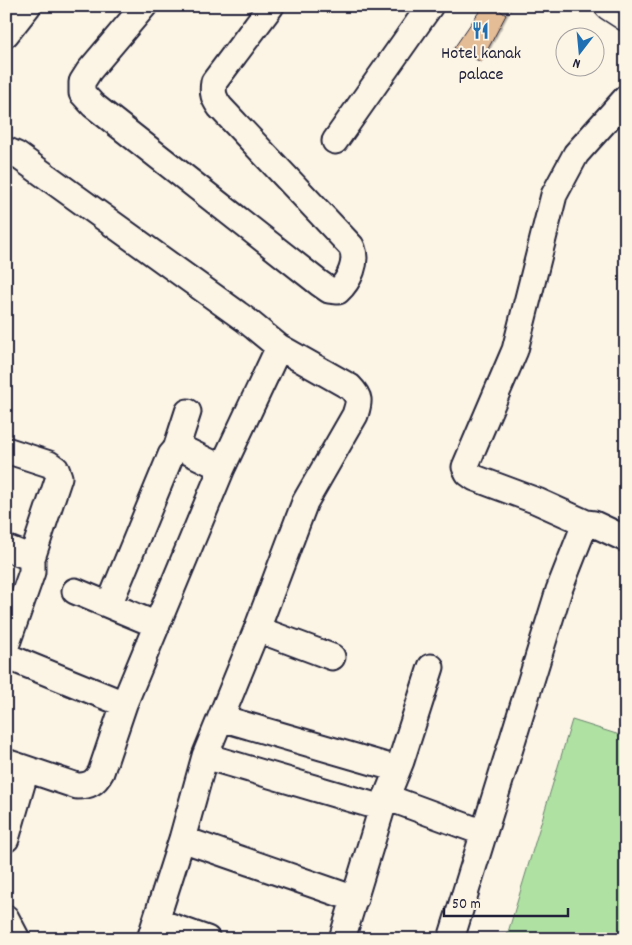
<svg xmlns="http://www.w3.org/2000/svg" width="632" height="945" font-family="Dekko,sans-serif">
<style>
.green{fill:#afe1a2;stroke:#68826e}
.building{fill:#e4bc95;stroke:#22223b;filter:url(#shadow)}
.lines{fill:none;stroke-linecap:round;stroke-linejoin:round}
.minor-casing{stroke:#22223b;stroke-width:29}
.highway-casing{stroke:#22223b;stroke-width:31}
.minor{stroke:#fcf5e5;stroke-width:25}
.highway{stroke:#fcf5e5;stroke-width:28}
.labels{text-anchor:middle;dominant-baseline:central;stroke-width:4;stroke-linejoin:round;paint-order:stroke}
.poi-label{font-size:18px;fill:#22223b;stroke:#fcf5e5}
</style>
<defs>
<filter id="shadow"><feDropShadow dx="4.5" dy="-4.5" stdDeviation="0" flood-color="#0004"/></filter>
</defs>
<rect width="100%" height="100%" fill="#fcf5e5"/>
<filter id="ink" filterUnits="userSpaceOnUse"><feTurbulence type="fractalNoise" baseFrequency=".02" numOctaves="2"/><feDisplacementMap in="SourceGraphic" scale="10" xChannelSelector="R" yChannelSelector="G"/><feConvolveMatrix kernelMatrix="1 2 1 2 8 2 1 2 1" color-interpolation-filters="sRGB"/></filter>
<g filter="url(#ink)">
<path class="green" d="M572 720 626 737V939H506Z"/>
<path class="building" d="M483 6H494L506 15 481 62 454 48Z"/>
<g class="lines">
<defs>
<path id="minor" d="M144 6 89 71 82 82V93L93 105 319 283 329 290 338 291C349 281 359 261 351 246L220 107C214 99 212 93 214 82L271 6
M6 34 28 6
M335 141 430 6
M6 150 17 155 246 320 279 347 350 387C361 398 359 402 355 415L305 502 257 629 205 756 182 839 150 939
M176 449 188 412
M6 450 49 464 56 469 59 477 32 558V572L6 646
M586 523 537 501 475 478 468 473 465 467 515 350 554 195 576 154 626 98
M6 548 32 558
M75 591 157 625
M109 605 171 455 176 449H183L222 468
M257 629 332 657
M6 656 124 704
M221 718 397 769
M205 756 382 808
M6 762 77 786C89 786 95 783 101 772L124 704 222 468 279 347
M386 797 484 833
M6 839 26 770
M182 839 355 899
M6 918 17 939
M156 921 207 939
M342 939 382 808 401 761 431 667
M451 939 559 590 583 529 586 523 594 524 626 539"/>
<path id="highway" d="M609 6 626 17"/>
</defs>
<use href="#minor" class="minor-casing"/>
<use href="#highway" class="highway-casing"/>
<use href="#minor" class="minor"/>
<use href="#highway" class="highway"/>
</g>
</g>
<defs>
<symbol id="restaurant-bare" viewBox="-9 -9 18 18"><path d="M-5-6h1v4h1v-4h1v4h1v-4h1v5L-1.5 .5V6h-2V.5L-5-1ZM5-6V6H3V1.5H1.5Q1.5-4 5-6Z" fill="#1f6fb2" stroke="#fcf5e5" stroke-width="2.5" paint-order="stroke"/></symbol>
</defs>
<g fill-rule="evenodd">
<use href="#restaurant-bare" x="468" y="18" width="25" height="25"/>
</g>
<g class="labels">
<g class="poi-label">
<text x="481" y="54">Hotel kanak<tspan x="481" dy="21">palace</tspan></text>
</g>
</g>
<rect width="632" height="945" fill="none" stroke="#fcf5e5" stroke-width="25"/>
<rect x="12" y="12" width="607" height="920" fill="none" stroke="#22223b" stroke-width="2" filter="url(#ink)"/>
<g transform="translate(580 52) rotate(196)"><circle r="24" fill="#fcf5e5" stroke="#a5a1a1"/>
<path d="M0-4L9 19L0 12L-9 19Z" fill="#1f6fb2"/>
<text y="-8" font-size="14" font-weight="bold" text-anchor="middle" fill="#22223b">N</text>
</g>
<path d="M444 908v8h124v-8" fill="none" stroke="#22223b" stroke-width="2.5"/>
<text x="452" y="908" font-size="15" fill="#22223b" stroke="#fcf5e5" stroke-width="4" paint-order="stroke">50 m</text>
</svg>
